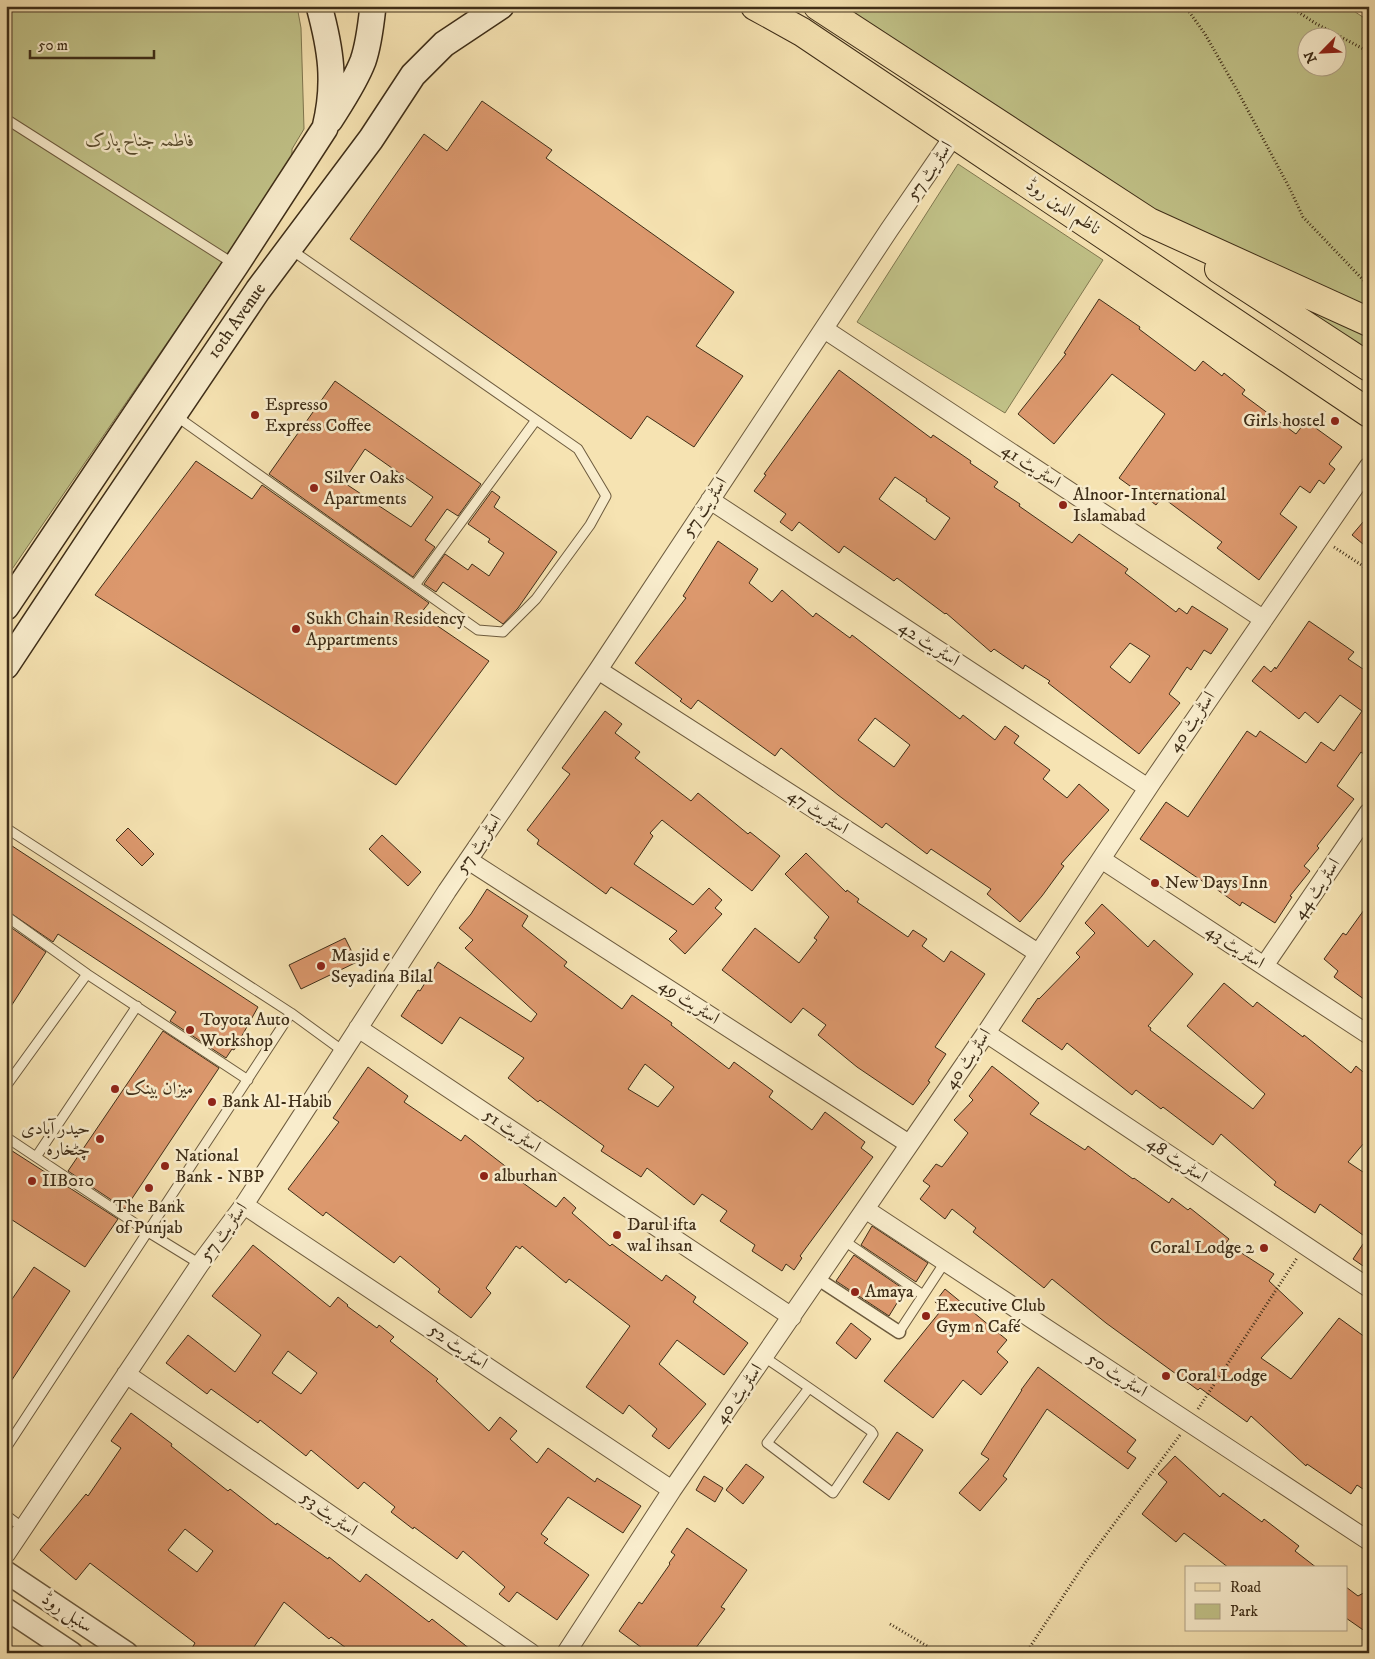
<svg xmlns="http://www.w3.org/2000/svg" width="1375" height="1659" font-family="'IM FELL DW Pica',Amiri,serif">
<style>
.green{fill:#c1c288;stroke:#807850;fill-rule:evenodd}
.building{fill:#dc986d;stroke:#3f2e18;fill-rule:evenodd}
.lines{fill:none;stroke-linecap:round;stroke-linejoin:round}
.service-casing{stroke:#6d5b3e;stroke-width:11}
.pedestrian-casing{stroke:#6d5b3e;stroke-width:15}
.minor-casing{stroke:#6d5b3e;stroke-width:20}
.tertiary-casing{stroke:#6d5b3e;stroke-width:24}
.secondary-casing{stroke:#3f2e18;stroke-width:28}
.primary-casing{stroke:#3f2e18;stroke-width:30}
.path{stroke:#3f2e18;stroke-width:3;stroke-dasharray:1 2.5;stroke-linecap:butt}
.service{stroke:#f9edcd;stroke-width:9}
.pedestrian{stroke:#f9edcd;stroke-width:12}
.minor{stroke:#f9edcd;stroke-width:18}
.tertiary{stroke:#f9edcd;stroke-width:21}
.secondary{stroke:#f9edcd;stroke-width:25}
.primary{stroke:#f6e3b2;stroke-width:28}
.poi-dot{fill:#8f2418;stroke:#f9edcd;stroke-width:2}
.labels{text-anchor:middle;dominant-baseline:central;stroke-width:5;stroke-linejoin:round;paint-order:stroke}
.park-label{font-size:18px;font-style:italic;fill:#594c2e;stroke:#f9edcd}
.street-label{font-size:18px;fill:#3f2e18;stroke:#f9edcd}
.poi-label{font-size:18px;fill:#3f2e18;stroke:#f9edcd;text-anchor:start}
</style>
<rect width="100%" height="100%" fill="#f6e3b2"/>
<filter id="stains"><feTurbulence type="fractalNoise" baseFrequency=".004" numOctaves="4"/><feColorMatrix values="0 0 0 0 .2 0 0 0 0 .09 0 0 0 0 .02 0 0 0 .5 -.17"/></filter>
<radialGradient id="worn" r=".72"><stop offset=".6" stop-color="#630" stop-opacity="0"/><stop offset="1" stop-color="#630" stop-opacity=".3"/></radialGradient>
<path class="green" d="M6 6H297L301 28 304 129 292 149V156L236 242 6 578Z
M837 6H1346L1369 21V364ZM1308 38H1338V68H1308Z
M958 164 1103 260 1005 413 857 322Z"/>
<path class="building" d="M482 101 552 150 546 158 734 292 696 346 743 376 694 447 647 416 631 439 350 239 424 134 447 151Z
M1099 299 1140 327 1139 329 1195 371 1203 361 1222 376 1224 373 1245 390 1242 394 1296 434 1306 421 1342 447 1329 464 1335 469 1324 484 1319 480 1310 493 1300 486 1280 514 1297 527 1259 580 1217 548 1222 542 1162 497 1156 505 1119 478 1165 414 1112 374 1054 444 1018 414 1066 354 1064 353Z
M839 370 931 438 933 435 971 461 970 463 998 482 994 487 1020 504 1019 506 1072 543 1079 534 1128 569 1125 573 1176 612 1179 608 1187 614 1192 606 1228 629 1211 654 1204 650 1191 670 1187 667 1169 694 1180 703 1139 754 1048 683 1050 681 1025 665 1023 669 994 649 991 652 946 613 945 614 897 578 894 581 844 546 839 553 799 522 792 531 780 522 786 514 754 491 766 475 764 474ZM895 477 927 499 926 501 950 518 935 540 879 499ZM1130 643 1150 656 1130 683 1110 667Z
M335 381 481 484 458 516 447 509 425 540 435 547 413 577 269 474ZM365 449 433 497 411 527 343 482Z
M196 461 252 499 262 485 429 603 420 614 489 661 396 785 95 595Z
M492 491 500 497 494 507 557 552 518 608 503 624 443 582 436 592 424 584 445 554 468 570 472 564 489 576 504 553 488 542 490 539 468 524Z
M1369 515V549L1352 535Z
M718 541 758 569 749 583 772 602 782 590 813 617 816 613 850 638 852 635 960 719 963 715 995 740 1005 726 1019 736 1014 743 1050 770 1043 779 1067 798 1079 784 1109 810 1061 864 1064 866 1042 896 1020 922 987 894 991 889 931 849 927 854 886 823 882 828 838 795 781 748 775 756 698 700 691 709 680 701 682 699 635 663 686 598 683 596ZM875 718 910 745 894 767 858 740Z
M1309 621 1354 652 1348 659 1369 673V758L1361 752 1337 786 1354 799 1317 846 1319 848 1304 866 1310 871 1290 896 1292 897 1275 923 1242 902 1240 906 1212 886 1211 887 1140 839 1166 802 1188 817 1247 731 1256 737 1260 731 1306 763 1321 742 1334 751 1362 711 1340 695 1318 723 1305 712 1299 719 1252 681 1264 666 1271 672 1275 667 1276 669Z
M605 711 622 724 615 733 640 752 635 758 691 801 698 793 748 834 750 832 780 856 752 891 662 820 650 833 653 836 634 864 693 905 709 888 722 900 715 908 722 914 685 954 669 939 677 931 611 887 606 894 537 844 539 840 527 830 570 774 562 768Z
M128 828 154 854 142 866 116 840Z
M382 835 421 872 408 886 369 849Z
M6 842 258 1007 234 1050 232 1049 226 1058 170 1021 176 1012 58 934 53 942 6 910Z
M806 853 846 892 847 890 859 899 857 902 908 937 913 930 927 939 922 946 944 962 951 951 985 974 935 1047 946 1054 928 1081 930 1082 913 1105 857 1067 818 1035 826 1025 803 1008 791 1023 722 970 755 928 799 963 817 940 814 938 829 917 785 874Z
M487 889 528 916 522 926 567 962 564 966 622 1009 632 995 672 1023 671 1025 729 1069 734 1062 773 1091 769 1097 812 1130 825 1112 865 1142 861 1148 873 1157 800 1256 802 1258 794 1270 786 1264 782 1271 752 1251 755 1245 720 1221 727 1211 702 1194 694 1205 647 1168 641 1177 601 1151 604 1146 540 1100 538 1102 508 1078 524 1058 460 1017 442 1044 401 1016 418 990 420 991 438 962 531 1022 537 1014 465 948 473 940 459 928 471 914ZM645 1064 674 1087 658 1107 628 1089Z
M1369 903V1003L1334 977 1338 971 1324 959 1343 933 1346 935Z
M1102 904 1148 947 1154 940 1193 974 1148 1026 1151 1028 1150 1030 1253 1109 1265 1094 1187 1026 1224 983 1253 1007 1257 1002 1303 1037 1304 1035 1351 1073 1356 1066 1369 1077V1137L1348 1162 1369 1176V1270L1353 1259 1367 1238 1320 1204 1315 1213 1274 1185 1276 1182 1221 1134 1213 1145 1163 1107 1161 1109 1136 1090 1132 1095 1067 1043 1062 1050 1022 1021 1038 998 1039 999 1080 957 1076 953 1095 933 1085 923Z
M6 924 46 952 6 1014Z
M345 938 357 962 301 989 289 965Z
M163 1031 219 1068 125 1209 68 1171Z
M992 1066 1039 1103 1030 1114 1085 1150 1088 1146 1133 1179 1134 1178 1169 1203 1172 1198 1188 1210 1190 1208 1229 1239 1226 1243 1274 1274 1269 1281 1303 1313 1261 1358 1277 1369 1291 1379 1339 1318 1369 1340V1493L1357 1485 1351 1494 1307 1464 1306 1466 1251 1416 1247 1422 1200 1388 1198 1390 1106 1323 1052 1279 1044 1288 973 1232 976 1228 952 1209 945 1219 920 1199 930 1186 923 1181 936 1164 942 1167 968 1133 954 1120 973 1100 969 1096Z
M368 1067 408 1096 404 1102 461 1141 465 1135 509 1169 508 1172 556 1207 564 1197 576 1208 572 1213 610 1246 612 1244 662 1281 666 1275 696 1297 693 1302 748 1343 724 1375 677 1340 659 1364 706 1404 669 1449 652 1436 657 1429 629 1405 623 1414 586 1387 630 1326 569 1279 566 1283 522 1246 520 1249 516 1246 486 1288 491 1293 471 1318 438 1292 440 1289 400 1256 394 1263 326 1212 323 1216 288 1189 339 1122 333 1118Z
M6 1147 118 1219 85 1267 6 1216Z
M872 1226 928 1263 916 1282 861 1245Z
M253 1245 330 1307 338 1297 348 1305 347 1306 377 1328 379 1325 394 1337 390 1341 438 1379 436 1381 489 1431 500 1417 517 1431 510 1439 537 1463 548 1448 595 1482 597 1478 641 1506 623 1533 568 1497 541 1534 548 1539 544 1543 589 1575 557 1620 517 1592 509 1602 499 1594 505 1587 463 1551 457 1559 414 1527 413 1529 391 1512 395 1507 364 1482 358 1489 311 1450 306 1456 260 1420 258 1423 211 1389 207 1394 166 1363 188 1335 235 1372 261 1335 212 1296ZM288 1351 317 1373 301 1394 272 1373Z
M854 1255 905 1290 889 1316 836 1281Z
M34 1267 70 1291 6 1389V1308Z
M945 1289 1007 1340 997 1352 1008 1362 981 1395 963 1380 933 1418 884 1381 943 1308 935 1302Z
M851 1323 871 1339 856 1359 836 1343Z
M1038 1367 1136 1440 1127 1452 1136 1458 1128 1469 1047 1409 1003 1476 1007 1479 980 1511 959 1493 989 1459 981 1454 1022 1390H1021Z
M131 1413 172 1444 171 1446 228 1491 230 1489 276 1525 277 1523 328 1559 329 1557 360 1582 366 1574 429 1622 432 1619 475 1653H353L331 1637 329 1639 284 1602 250 1653H189L195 1643 90 1563 76 1580 40 1550 86 1494 88 1496 121 1448 111 1441ZM185 1529 213 1551 197 1572 168 1550Z
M897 1432 923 1450 889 1500 863 1482Z
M1175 1456 1220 1497 1223 1493 1262 1522 1264 1519 1299 1546 1295 1551 1317 1568H1229L1184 1533 1176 1542 1142 1514 1167 1482 1158 1474Z
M746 1464 764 1477 743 1504 726 1490Z
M704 1476 723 1488 715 1502 696 1490Z
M687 1528 747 1570 721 1607 725 1609 692 1653H649L619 1631 639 1602 642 1604 670 1564 669 1563 675 1555 671 1552Z
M1346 1587 1358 1596 1369 1590V1634L1346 1618Z"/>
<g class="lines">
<defs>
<path id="service" d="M6 119 234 264
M176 416 478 630 503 632 536 599 590 525 606 496 578 449 290 249
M415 585 536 420
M6 828 291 1013 343 1051
M6 916 87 974
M6 1086 87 974 248 1080
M6 1137 148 1232 200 1264
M36 1157 137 1006
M843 1240 923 1295
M899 1332 945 1262
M764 1357C800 1381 835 1406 871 1431L873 1434 833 1493 767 1443 809 1388
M6 1448 291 1013
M6 1515 23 1528"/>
<path id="pedestrian" d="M818 1279 899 1332"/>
<path id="minor" d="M824 329 1263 619
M710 500 1148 788
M598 670 1038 953
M1101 859 1369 1035
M468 860 909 1144
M1264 966 1369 812
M358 1028 792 1317
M986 1033 1369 1288
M244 1205 672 1490
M865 1209 1369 1541
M126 1374 531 1653
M6 1554 200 1264 244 1205 447 891 598 670 889 230 955 134
M566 1653 672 1490 986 1033 1152 782 1369 466"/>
<path id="tertiary" d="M6 1572 127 1653
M6 1609 72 1653"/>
<path id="secondary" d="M330 120C342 101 355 82 363 61 369 44 371 24 373 6
M6 607 236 265 325 128C336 83 331 50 319 6
M6 666 100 524 258 290 371 139 413 75 444 44 501 6"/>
<path id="primary" d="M755 6 802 32 1369 413
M818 6 1149 222 1369 322
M1219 269 1369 367"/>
</defs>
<use href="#service" class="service-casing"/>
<use href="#pedestrian" class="pedestrian-casing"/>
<use href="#minor" class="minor-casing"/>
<use href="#tertiary" class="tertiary-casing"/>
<use href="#secondary" class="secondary-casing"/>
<use href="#primary" class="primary-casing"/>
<path class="path" d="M1185 6 1205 34 1237 90 1290 189 1303 217 1369 286
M1289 6 1315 23 1369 52
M1334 547 1369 570
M1198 1409 1297 1258
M890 1624 927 1646 934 1653
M1026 1653 1085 1563 1180 1435"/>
<use href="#service" class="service"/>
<use href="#pedestrian" class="pedestrian"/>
<use href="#minor" class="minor"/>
<use href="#tertiary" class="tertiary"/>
<use href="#secondary" class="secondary"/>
<use href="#primary" class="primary"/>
</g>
<g class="poi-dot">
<circle cx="255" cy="415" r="5"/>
<circle cx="1335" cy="421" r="5"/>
<circle cx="314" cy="488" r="5"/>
<circle cx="1063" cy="505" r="5"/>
<circle cx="296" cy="629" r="5"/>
<circle cx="1155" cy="883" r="5"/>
<circle cx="321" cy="966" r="5"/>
<circle cx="190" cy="1030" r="5"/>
<circle cx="115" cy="1089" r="5"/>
<circle cx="212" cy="1102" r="5"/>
<circle cx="100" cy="1139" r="5"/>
<circle cx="165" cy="1166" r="5"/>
<circle cx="484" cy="1176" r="5"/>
<circle cx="32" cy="1181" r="5"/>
<circle cx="149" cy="1188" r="5"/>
<circle cx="617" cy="1235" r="5"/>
<circle cx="1264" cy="1248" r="5"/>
<circle cx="855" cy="1292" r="5"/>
<circle cx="926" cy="1316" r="5"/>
<circle cx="1166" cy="1376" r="5"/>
</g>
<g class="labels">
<g class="park-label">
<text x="140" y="141">فاطمہ جناح پارک</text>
</g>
<g class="street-label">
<text transform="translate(930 171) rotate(-56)">اسٹریٹ 57</text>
<text transform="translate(1063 207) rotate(34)">ناظم الدین روڈ</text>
<text transform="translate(237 321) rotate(-55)">10th Avenue</text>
<text transform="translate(1031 466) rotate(33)">اسٹریٹ 41</text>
<text transform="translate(705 507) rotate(-57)">اسٹریٹ 57</text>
<text transform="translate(929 644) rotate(33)">اسٹریٹ 42</text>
<text transform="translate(1192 722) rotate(-56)">اسٹریٹ 40</text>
<text transform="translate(818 812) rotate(33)">اسٹریٹ 47</text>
<text transform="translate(479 844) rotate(-56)">اسٹریٹ 57</text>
<text transform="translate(1317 889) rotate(-56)">اسٹریٹ 44</text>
<text transform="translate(1235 947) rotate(33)">اسٹریٹ 43</text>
<text transform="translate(689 1002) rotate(33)">اسٹریٹ 49</text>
<text transform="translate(968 1059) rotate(-56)">اسٹریٹ 40</text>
<text transform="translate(512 1131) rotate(34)">اسٹریٹ 51</text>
<text transform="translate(1177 1160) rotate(34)">اسٹریٹ 48</text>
<text transform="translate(224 1232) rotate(-54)">اسٹریٹ 57</text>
<text transform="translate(458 1347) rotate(34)">اسٹریٹ 52</text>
<text transform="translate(1117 1375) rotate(33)">اسٹریٹ 50</text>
<text transform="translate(739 1394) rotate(-55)">اسٹریٹ 40</text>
<text transform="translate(329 1514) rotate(35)">اسٹریٹ 53</text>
<text transform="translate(67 1613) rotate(34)">سنبل روڈ</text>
</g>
<g class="poi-label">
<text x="265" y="405">Espresso<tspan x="265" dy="21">Express Coffee</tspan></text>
<text x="1325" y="421" text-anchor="end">Girls hostel</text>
<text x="324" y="478">Silver Oaks<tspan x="324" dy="21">Apartments</tspan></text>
<text x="1073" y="495">Alnoor-International<tspan x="1073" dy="21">Islamabad</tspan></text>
<text x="306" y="619">Sukh Chain Residency<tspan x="306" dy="21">Appartments</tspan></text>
<text x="1165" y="883">New Days Inn</text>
<text x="331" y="956">Masjid e<tspan x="331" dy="21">Seyadina Bilal</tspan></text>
<text x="200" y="1020">Toyota Auto<tspan x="200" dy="21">Workshop</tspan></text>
<text x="125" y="1089">میزان بینک</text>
<text x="222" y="1102">Bank Al-Habib</text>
<text x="90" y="1129" text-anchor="end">حیدر آبادی<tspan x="90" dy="21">چٹخارہ</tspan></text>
<text x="175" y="1156">National<tspan x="175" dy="21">Bank - NBP</tspan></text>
<text x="494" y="1176">alburhan</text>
<text x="42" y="1181">IIB010</text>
<text x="149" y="1207" text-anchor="middle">The Bank<tspan x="149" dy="21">of Punjab</tspan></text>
<text x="627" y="1225">Darul ifta<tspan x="627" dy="21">wal ihsan</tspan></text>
<text x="1254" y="1248" text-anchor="end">Coral Lodge 2</text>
<text x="865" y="1292">Amaya</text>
<text x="936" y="1306">Executive Club<tspan x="936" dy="21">Gym n Café</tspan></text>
<text x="1176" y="1376">Coral Lodge</text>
</g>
</g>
<rect width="1375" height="1659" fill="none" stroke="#f6e3b2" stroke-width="25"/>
<rect x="8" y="8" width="1360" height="1644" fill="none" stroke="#3f2e18" stroke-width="2.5"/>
<rect x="12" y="12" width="1350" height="1634" fill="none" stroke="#3f2e18"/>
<rect x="1185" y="1566" width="162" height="65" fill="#f9edcd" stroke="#afa185"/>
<rect x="1195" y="1583" width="25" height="8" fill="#f6e3b2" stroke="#afa185"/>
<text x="1230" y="1592" font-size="15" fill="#3f2e18">Road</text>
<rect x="1195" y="1604" width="25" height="15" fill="#c1c288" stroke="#afa185"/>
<text x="1230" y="1616" font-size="15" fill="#3f2e18">Park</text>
<g transform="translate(1322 52) rotate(246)"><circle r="24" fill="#f9edcd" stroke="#afa185"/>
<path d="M0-4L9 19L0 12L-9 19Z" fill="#8f2418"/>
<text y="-8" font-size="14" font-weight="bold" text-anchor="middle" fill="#3f2e18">N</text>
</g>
<path d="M30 50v8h124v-8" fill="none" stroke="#3f2e18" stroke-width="2.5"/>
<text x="38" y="50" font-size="15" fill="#3f2e18" stroke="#f9edcd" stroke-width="4" paint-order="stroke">50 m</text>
<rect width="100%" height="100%" filter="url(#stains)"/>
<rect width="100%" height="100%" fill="url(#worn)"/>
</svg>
